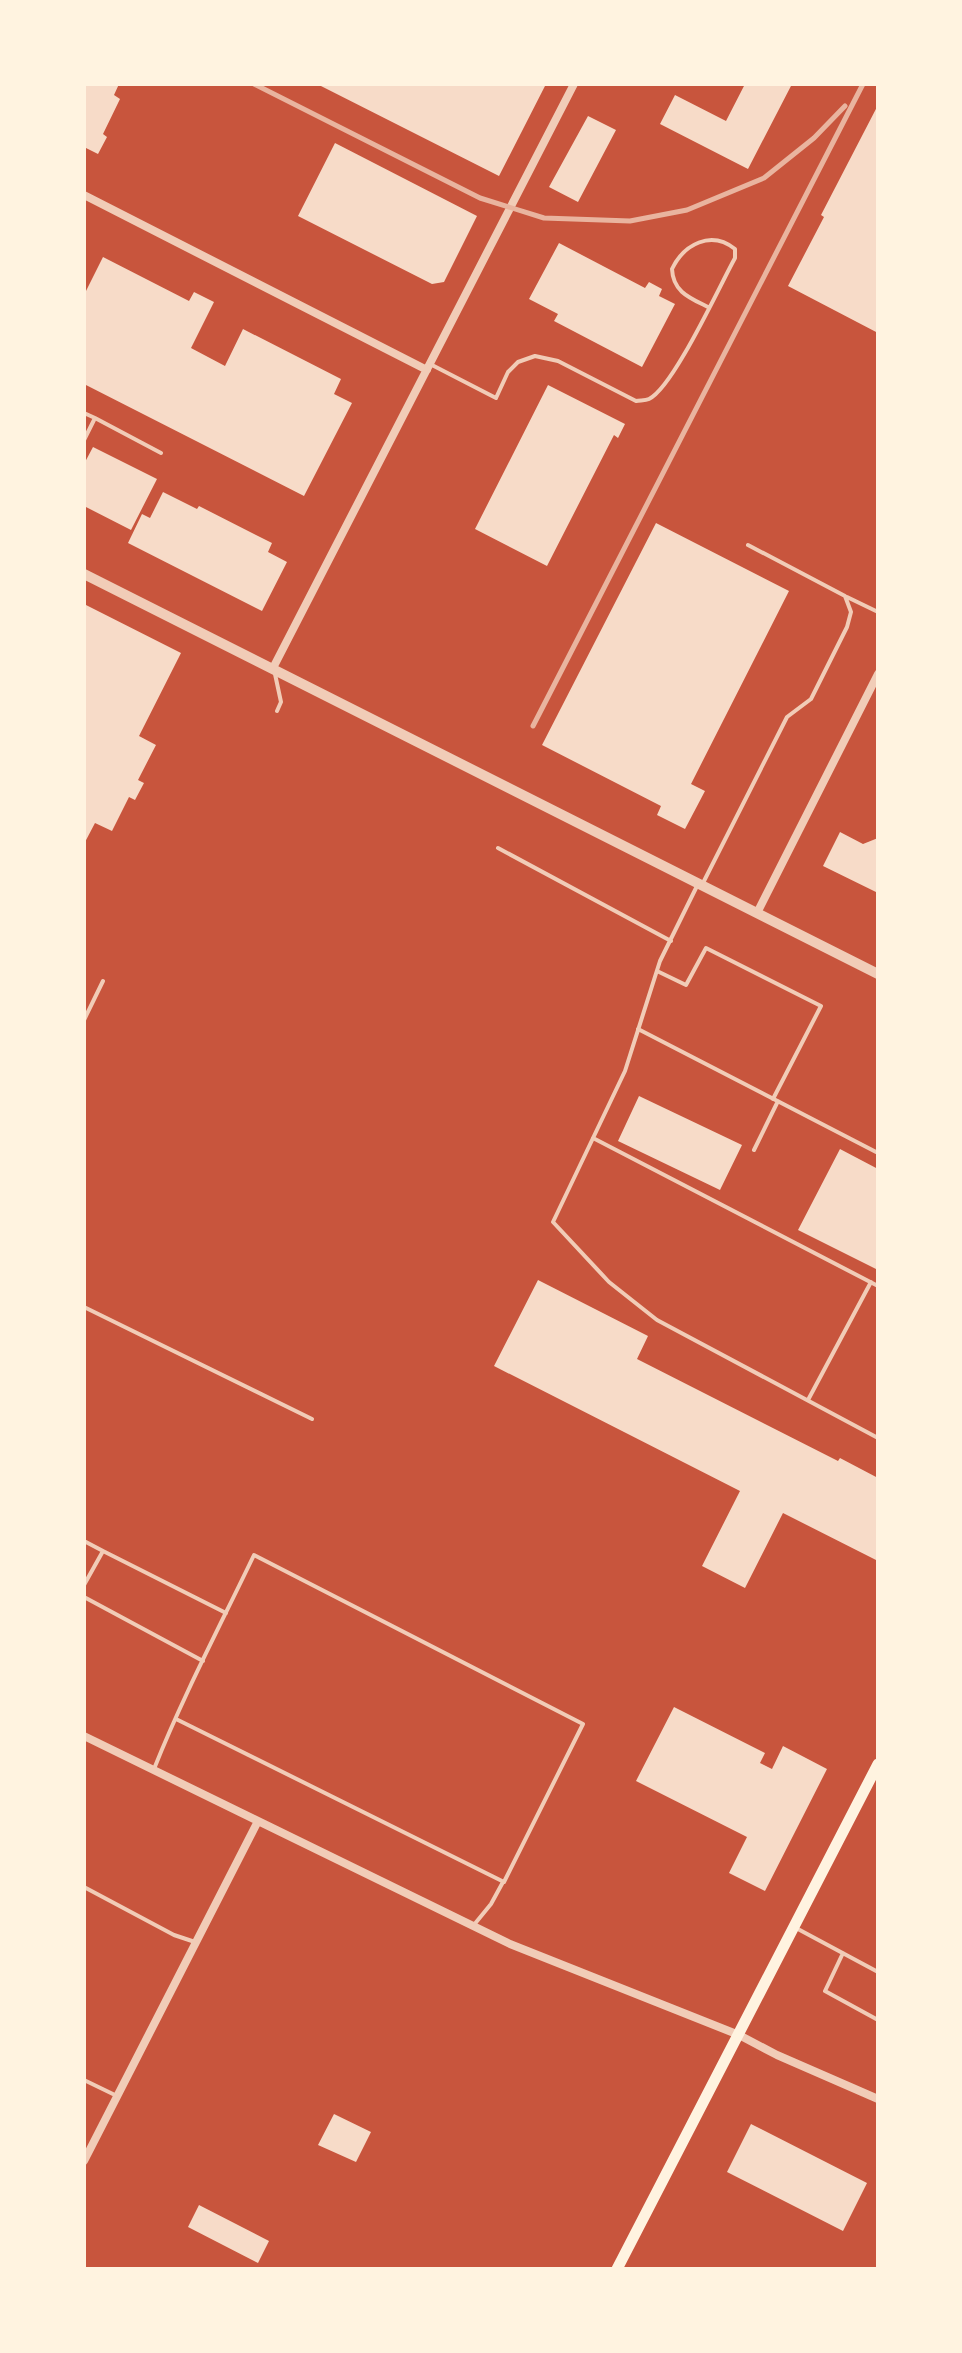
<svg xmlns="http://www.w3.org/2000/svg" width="962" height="2353" font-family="'Golos Text',sans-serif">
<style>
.building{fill:#f7dbc8}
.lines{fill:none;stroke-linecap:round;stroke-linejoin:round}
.service{stroke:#f1ccb7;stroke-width:4}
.minor{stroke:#f1ccb7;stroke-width:8}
.tertiary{stroke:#f1ccb7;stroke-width:10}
.secondary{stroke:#fff3e0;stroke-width:11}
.rail{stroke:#e9b49f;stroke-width:5}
</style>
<rect width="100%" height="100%" fill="#c8553d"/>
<path class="building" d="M84 84H119L114 95 120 99 103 134 107 137 98 154 86 148 84 153Z
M317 84H546L499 176Z
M745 84H792L748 169 660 124 675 95 726 121Z
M878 105V333L788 286 824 217 821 215Z
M588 116 616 130 578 202 549 187Z
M335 143 477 216 444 282 432 284 298 216Z
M559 243 645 288 649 282 662 289 659 296 675 304 642 367 554 321 558 314 529 299Z
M103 257 189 301 194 292 214 302 191 348 225 366 243 329 341 379 334 394 352 403 304 496 84 384V295Z
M548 385 625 424 618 438 614 435 547 566 475 529Z
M93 447 157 479 131 530 84 506V464Z
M163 492 197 509 199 506 272 543 268 552 287 562 262 611 128 543 142 514 150 518Z
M656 523 789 591 691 784 705 791 685 829 657 815 661 806 542 745Z
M84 604 181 653 139 736 156 745 138 780 144 783 135 800 129 797 112 831 95 823 84 844Z
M840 832 863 844 878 838V893L823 866Z
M639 1096 742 1145 720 1190 618 1141Z
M840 1149 878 1169V1270L798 1230Z
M538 1280 648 1336 637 1359 838 1461 840 1458 878 1478V1561L783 1513 745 1588 702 1566 740 1491 494 1366Z
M674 1707 765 1753 760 1763 772 1769 783 1746 827 1769 765 1891 729 1873 747 1837 636 1781Z
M334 2114 371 2132 356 2162 318 2145Z
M751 2124 867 2183 843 2231 727 2172Z
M199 2205 269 2241 258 2263 188 2227Z"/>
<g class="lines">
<path class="service" d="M430 364 496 398 508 372 518 362 535 356 558 361 636 401C640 400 645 401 649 399 673 388 720 285 735 258V249C711 230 684 244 672 269 673 292 690 298 708 307
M84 413 95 418 84 440
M95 418 161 453
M847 597 878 612
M275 674 281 702 277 711
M498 848 671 941
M703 883 787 717 811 699 847 627 851 612 845 596 748 545
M697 886 660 961 625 1071 553 1222 609 1282 657 1320 878 1438
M657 971 686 985 706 948 821 1006 773 1099
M84 1020 103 981
M638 1029 878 1153
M593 1138 878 1286
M754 1150 778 1101
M84 1307 312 1419
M808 1400 871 1282
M84 1541 103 1551 84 1585
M103 1551 226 1613
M84 1597 203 1661
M154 1769C183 1696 220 1626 254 1555L583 1724 504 1882 176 1719
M84 1887 174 1935 195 1942
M473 1926 491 1904 503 1882
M796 1928 878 1972
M843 1953 825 1991 878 2020
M84 2080 117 2096"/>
<path class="minor" d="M84 195 427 370
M273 668 574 84
M757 913 878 674
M84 1736 510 1944 739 2035 777 2055 878 2099
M84 2161 257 1823"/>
<path class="tertiary" d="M84 574 878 974"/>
<path class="secondary" d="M617 2269 878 1764"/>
<path class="rail" d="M254 84 480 198 544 218 630 221 687 210 764 178 814 138 845 106
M533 726 863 84"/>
</g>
<rect width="962" height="2353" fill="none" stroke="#fff3e0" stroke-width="172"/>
</svg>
